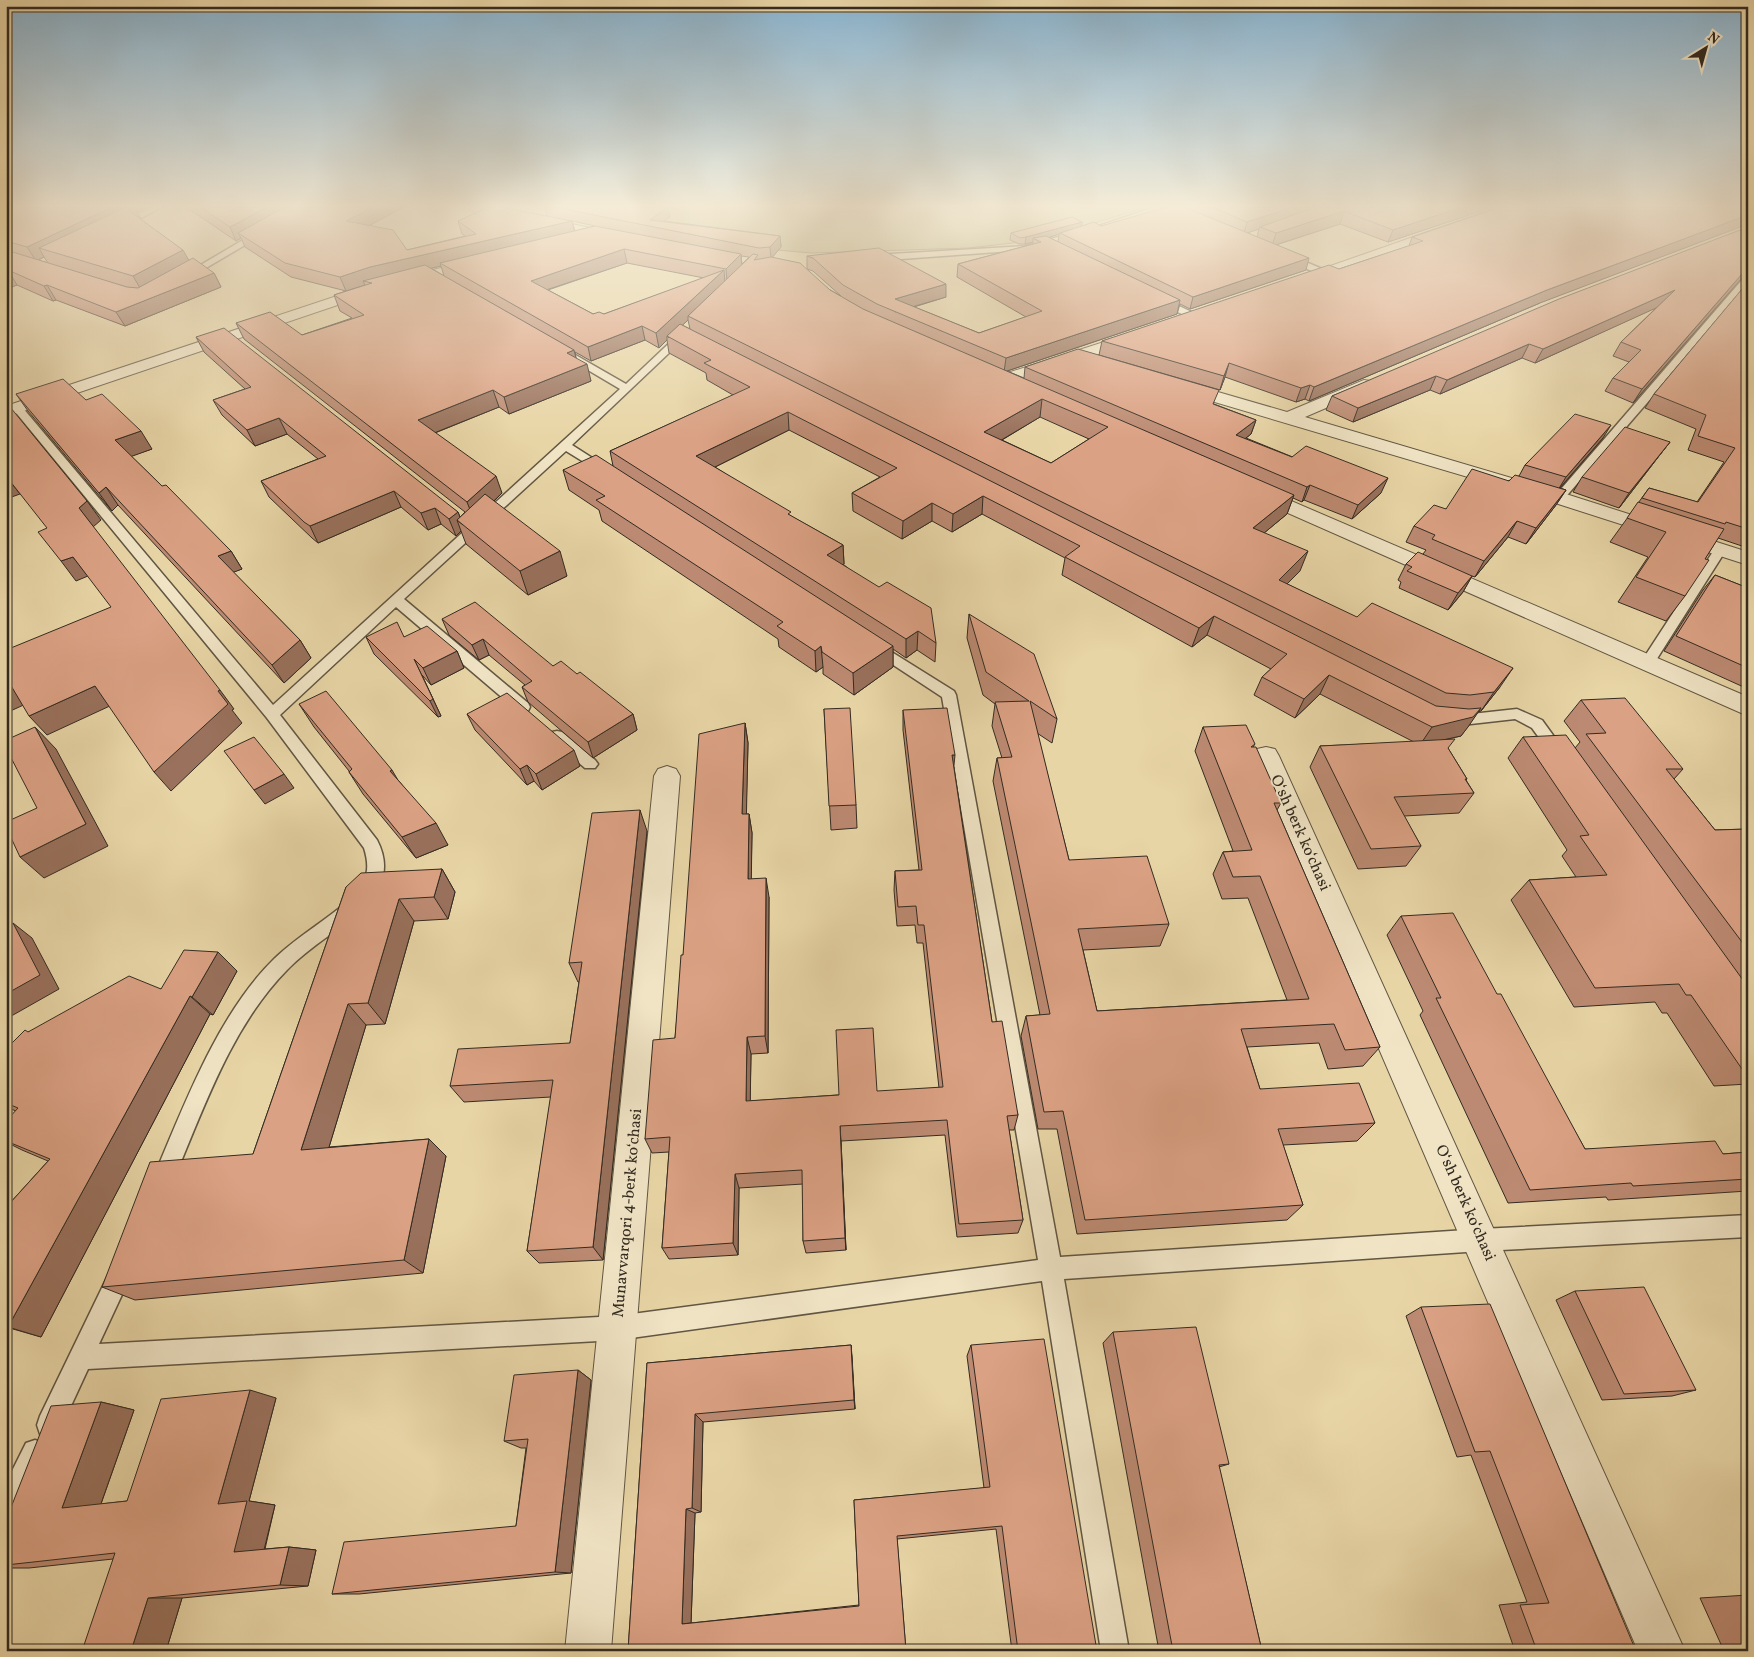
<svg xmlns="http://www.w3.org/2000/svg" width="1754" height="1657" font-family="Vollkorn,serif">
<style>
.green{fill:#bebb81;stroke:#787351}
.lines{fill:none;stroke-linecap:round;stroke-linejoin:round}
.service-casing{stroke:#605642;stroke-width:3}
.minor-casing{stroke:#605642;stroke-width:2}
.service{fill:#f0e4c5;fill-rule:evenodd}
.minor{fill:#f0e4c5;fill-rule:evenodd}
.wall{fill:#bc8a72;stroke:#332b21;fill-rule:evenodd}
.shaded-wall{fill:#99715c;stroke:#332b21}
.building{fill:#dba184;stroke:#332b21;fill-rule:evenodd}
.labels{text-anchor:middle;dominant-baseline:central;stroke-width:4;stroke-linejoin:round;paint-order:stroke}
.near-street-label{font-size:16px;fill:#332b21;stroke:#f0e4c5}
</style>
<rect width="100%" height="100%" fill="#e8d5a6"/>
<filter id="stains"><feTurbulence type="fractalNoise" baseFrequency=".004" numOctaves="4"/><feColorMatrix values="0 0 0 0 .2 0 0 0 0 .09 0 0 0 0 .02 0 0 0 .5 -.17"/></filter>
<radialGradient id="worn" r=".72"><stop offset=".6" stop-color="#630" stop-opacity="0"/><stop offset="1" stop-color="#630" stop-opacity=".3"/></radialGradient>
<path class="green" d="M609 207H1147L1039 240 969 248 811 253 709 244Z"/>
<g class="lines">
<defs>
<path id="service" d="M152 207H162L122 228 115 226Z
M1155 207H1167L1106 228 1099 226Z
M260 230 267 232 189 278 182 276Z
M1080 231 1084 233 1083 235 1025 250 874 261 870 258 874 255 1025 246Z
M1287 254 1327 271 1328 273 1321 275 1284 259 1283 257Z
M1748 273V282L1704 337 1563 500H1555V496Z
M1160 297 1198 315 1200 317 1192 319 1157 302 1156 300Z
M681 332 689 334 572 445 608 468V472H600L566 451 404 599 528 703 530 707 528 711H518L396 607 280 715 377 840C390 865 384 885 367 905 342 929 311 945 287 970 229 1029 202 1114 170 1188L163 1192 156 1188 152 1181C183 1108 217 1015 274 959 299 935 330 918 355 895 368 879 370 867 364 848L267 718 13 409 14 407H22L273 705 620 389 566 357V353H572L626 384Z
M1720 546 1726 550 1653 665H1643L1641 662 1643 659 1714 550Z
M874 641 954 691 956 695 1060 1257 1481 1229 1748 1215V1237L1481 1251 1064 1279 1129 1651H1101L1042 1281 617 1340 88 1369 58 1434 49 1437 40 1434 37 1425 40 1416 114 1263 122 1260 130 1263 133 1271 99 1344 617 1316 1038 1260 942 697 869 649 867 646 869 643Z
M1517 709 1542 720 1563 749 1566 753 1563 757H1553L1532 728 1515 719 1453 726 1448 725 1446 721 1448 717 1453 716Z
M557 731 562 732 595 760 598 764 595 768H585L552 740 550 736 552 732Z
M35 1440 44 1443 47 1452 15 1519 6 1523V1483L26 1443Z"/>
<path id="minor" d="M466 207H491L614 233 621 237 614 241 472 211Z
M1499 207H1518L1517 210 1306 284 1301 285 1294 281 1296 278Z
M480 259 487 263 485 266 385 289 6 417V406L376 283Z
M1135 332 1143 337 1141 340 1007 385H995L992 381 995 377Z
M1364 380 1370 381 1373 385 1370 389 1305 417 1566 494 1748 552V565L1552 502 1174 390 1171 386 1174 382 1180 381 1287 412Z
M1254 485 1748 697V716L1247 495 1244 491 1247 487Z
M1266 747 1275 749 1279 756 1685 1651H1638L1253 756 1257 749Z
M667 766 676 769 680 776 611 1651H565L654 776 658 769Z"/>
</defs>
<use href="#service" class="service-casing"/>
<use href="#minor" class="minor-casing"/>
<use href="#service" class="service"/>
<use href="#minor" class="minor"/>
</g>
<path class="wall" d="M6 207 137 212 141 219 189 260 214 273 221 287 125 326 56 300 53 301 17 285 6 289ZM44 257 48 263 38 260Z
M186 207H404L369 225 407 250 465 236 462 234 458 221 547 216 545 207H668L670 217 664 221 780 236 781 247 772 257 841 296 813 271 807 269V256L946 297 914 307 979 333 1026 317 957 277 958 264 1033 244V242L1025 244H1019L1010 240 1011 233 1082 222 1081 226H1101L1191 210V207H1493L1388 242 1340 224 1276 245 1306 270 1190 309 1180 304 1177 314 1007 371 1024 378 1025 367 1214 404 1256 420 1251 434 1246 438 1381 493 1352 519 1304 500 1302 502 1293 498 1287 514 1264 533 1300 571 1287 584 1500 687 1481 711 1478 712 1461 736 1443 740 1467 779 1466 780 1474 793 1459 813 1404 816 1421 846 1406 866 1358 869 1310 767 1320 746 1414 742 1320 694 1295 718 1254 695 1262 677 1271 669 1207 635 1192 647 1062 575 1065 558 982 514 952 532 932 521 902 539 853 511 852 493 880 477 789 430 715 467 791 516 843 545 844 564H843L936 643 935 662 917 650 906 658 893 649V667L854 695 823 674V667L816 672 779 647 778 639 602 521 599 510 569 490 563 470 613 466 610 451 733 395 707 380 706 373 669 353 667 340 659 348 645 340 591 361 575 352 576 358 591 381 509 414 499 407 435 433 502 493 494 501 567 576 528 595 466 544 461 531 456 536 441 524 428 530 401 507 318 543 312 538 269 497 261 481 318 459 287 434 255 446 222 415 213 400 245 389 204 352 196 337 458 512 460 517 465 512 244 339 236 323 302 335 352 318 340 311 334 295 346 291 291 277 245 247 241 238 236 241ZM572 221 595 226 575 231ZM1259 229 1257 237 1247 233ZM1059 234 1058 242 1049 237ZM741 256 749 257 742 264ZM627 263 704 278 604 314H593L548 290ZM441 266 444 276 431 268ZM688 320 690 329 682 325ZM1040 417 1089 439 1051 463 1002 440Z
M1501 207 1540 303 1309 401 1305 399 1296 402 1225 377 1220 390 1099 355 1102 341 1339 269 1409 246 1412 237Z
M1748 227V272H1747L1633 403 1605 391 1613 378 1629 362 1613 356 1621 342 1657 307 1535 363 1522 358 1440 394 1430 390 1353 422 1326 410 1332 396Z
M1748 282V548L1718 538 1705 559 1685 596 1666 621 1618 602 1648 557 1610 542 1649 488 1697 502 1724 462 1688 450 1696 429 1645 408 1654 394Z
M16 394 86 400 152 449 131 456 162 486 231 551 242 569 233 572 300 640 311 658 284 683 118 505 112 511 28 411Z
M1603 438 1560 488 1566 490 1556 505 1526 544 1508 537 1475 577 1472 576 1463 592 1448 610 1399 588 1401 582 1398 580 1406 564 1423 554 1426 550 1406 542 1414 526 1446 509 1519 476 1525 465Z
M1670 442 1659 456 1619 508 1573 492 1582 477Z
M1715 575 1748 588V689L1664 651 1703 590Z
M969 614 1057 719 1052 743 1037 733 1069 860 1169 924 1160 946 1083 950 1097 1011 1287 1000 1248 898 1222 899 1213 874 1223 852 1233 851 1195 751 1203 727 1255 744 1253 747 1281 803 1277 810 1380 1047 1363 1066 1328 1069 1319 1043 1247 1047 1260 1089 1375 1123 1357 1141 1283 1145 1303 1205 1287 1220 1077 1234 1057 1129H1038L1021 1036 1026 1016 1040 1015 993 781 997 758H1002L992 726 995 704 983 695 967 638Z
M442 619 553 666 577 674 633 714 637 730 593 758 528 702 522 687 525 685 489 655 479 660 449 635Z
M366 637H404L457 651 464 668 431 685 422 675 441 716 438 717 374 654Z
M1581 700 1683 769 1674 779 1715 830 1748 829V1084L1714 1086 1667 1013H1662L1655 1002 1574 1007 1511 900 1529 880 1576 877 1562 856 1567 850 1508 758 1523 737 1575 748 1580 742 1564 721Z
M299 704 399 781 448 845 416 858 363 794 349 772V771L314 727Z
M824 709 856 805 857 828 831 830Z
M903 710 954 767 992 1022 1018 1115 1014 1130H1009L1023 1220 1018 1233 957 1237 945 1135 841 1141 846 1250 806 1253 803 1241V1184L739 1188 738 1255 669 1259 662 1248 669 1152 652 1153 645 1139 675 1038 683 955 745 723 748 743 746 814H749L752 833 751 879 769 897 768 1053 751 1054 750 1101 939 1088 923 943H917L915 925 897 926 894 890 895 871 919 870 903 730Z
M467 714 580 766 542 790 534 781 527 785 475 730Z
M647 831 603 1260 539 1263 527 1251 551 1097 464 1102 450 1086 570 1043 579 982H578L569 963Z
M442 869 455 892 448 919 414 921 385 1024 366 1025 329 1147 429 1139 446 1156 423 1273 135 1300 102 1287 253 1154 346 887Z
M1401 916 1497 994 1585 1149 1723 1154 1748 1152V1191L1608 1200 1606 1197 1508 1203 1420 1015 1423 1011 1387 935Z
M237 971 213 1015 210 1014 41 1337 6 1327 10 1203 48 1161 22 1150 6 1142V1121L16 1111 6 1107V1049L28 1032 161 989Z
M1575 1291 1696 1390 1672 1396 1602 1400 1556 1300Z
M1421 1307 1636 1651H1515L1499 1605 1527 1602 1471 1455 1457 1457 1406 1316Z
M1113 1332 1229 1464 1219 1467 1262 1651H1159L1103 1343Z
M851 1345 855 1409 703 1422 701 1512 695 1513 691 1623 859 1605 854 1500 984 1488 967 1356 971 1345 1097 1651H1012L996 1529 897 1539 906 1651H628L647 1363Z
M578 1370 591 1380 571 1573 359 1594H332L516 1526 526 1448H521L504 1441Z
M276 1398 249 1501 275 1505 265 1549 289 1547 316 1550 308 1586 182 1598 166 1651 113 1559 29 1568H6V1520L101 1402 134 1410 101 1504 127 1501Z
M1748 1595V1651H1724L1700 1598Z"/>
<path class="shaded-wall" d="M112 207H147L137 212 141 219 39 248 44 257 36 261 27 247Z
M267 207H297L238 233 241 238 236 241 230 227Z
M374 207H404L352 235 346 221Z
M667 207H668L670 217 656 227 650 220Z
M1293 207H1327L1260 227 1259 229 1244 234 1247 222Z
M1462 207H1493L1388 242 1393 230Z
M1344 211 1340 224 1272 246 1276 233Z
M1748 215V224L1540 303 1309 401 1314 387 1547 290Z
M572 221 575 234 440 263 441 266 376 281H363L365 285 346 291 340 277 370 267Z
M1082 222 1081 228 1060 233 1059 234 1038 241 1033 238V242L1025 244 1026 237Z
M780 236 781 247 771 259 770 247Z
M624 249 627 263 534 294 531 281Z
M183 250 192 266 143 293 133 276Z
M741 254 742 268 727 282 726 269Z
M1309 258 1306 270 1190 309 1193 297Z
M1748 267V270L1747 272 1633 403 1642 389Z
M8 270 17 285 6 289V271Z
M724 270 725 284 688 316V320L669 338 667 336V340L659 348 656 333Z
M214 273 221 287 125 326 116 312Z
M946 284V297L895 312V299Z
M47 285 56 300 53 301 44 286Z
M1675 290 1667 303 1535 363 1543 349Z
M1180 300 1177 314 1004 372 1006 358Z
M642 326 645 340 591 361 588 347Z
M1529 344 1522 358 1440 394 1447 380Z
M574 350 578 366 567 353Z
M1229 363 1225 377 1220 390 1224 376Z
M587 364 591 381 509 414 504 397Z
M1436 376 1430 390 1353 422 1358 408Z
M1310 385 1305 399 1296 402 1301 388Z
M493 390 499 407 424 437 418 420Z
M1042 399 1040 417 983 451 984 432Z
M788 412 789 430 699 475 696 456Z
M279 418 287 434 255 446 247 430Z
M1256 420 1251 434 1232 449 1236 435Z
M1611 425 1603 438 1558 490 1566 477Z
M141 431 152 449 127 458 115 440Z
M1670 442 1659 456 1619 508 1629 493Z
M6 476 20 494 6 499Z
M496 476 502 493 474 520 467 502Z
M1388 478 1381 493 1352 519 1358 505Z
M1310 485 1304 500 1302 502 1307 487Z
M106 487 118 505 112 511 99 493Z
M1566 490 1556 505 1526 544 1536 528Z
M394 491 401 507 318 543 310 526Z
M1294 495 1287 514 1246 548 1253 528Z
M983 496 982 514 952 532 953 514Z
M87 501 101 520 93 527 79 508Z
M932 503V521L902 539 903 521Z
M435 508 441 524 428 530 421 513Z
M458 512 463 525 457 520 461 531 456 536 449 519Z
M1517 521 1508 537 1475 577 1484 561Z
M843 545 844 564 828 573 827 555Z
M231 551 242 569 229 574 218 556Z
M560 551 567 576 528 595 520 571Z
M1308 551 1300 571 1271 600 1279 580Z
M73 557 88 576 76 581 61 561Z
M1472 576 1463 592 1448 610 1458 593Z
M1214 616 1207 635 1192 647 1199 628Z
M918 631 917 650 906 658V639Z
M483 639 489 655 479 660 472 645Z
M300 640 311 658 284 683 272 665Z
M821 646 823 667 816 672 815 651Z
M893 646V667L854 695 853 673Z
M457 651 464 668 431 685 423 668Z
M414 659 441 716 438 717 430 701Z
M1513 668 1500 687 1481 711 1494 692Z
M1329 675 1320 694 1295 718 1304 699Z
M10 684 28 703 6 713V686Z
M95 686 112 705 47 735 29 716Z
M220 690 234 709 232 710 242 723 171 791 154 772 218 691Z
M1481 708 1468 727 1461 736 1420 745 1432 727Z
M633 714 637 730 593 758 588 742Z
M745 723 748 743 746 833 742 814Z
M35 727 56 749 108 846 44 878 20 857 86 824Z
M574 750 580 766 542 790 536 774Z
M952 755H955L953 775Z
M527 765 534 781 527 785 520 769Z
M392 770 405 792 390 771Z
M284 774 294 788 265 804 254 790Z
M640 810 647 831 603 1260 593 1247Z
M749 814 752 833 751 898 748 879Z
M436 823 448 845 416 858 402 837Z
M442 869 455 892 448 919 434 897Z
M766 878 769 897 768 1053 765 1036Z
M399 899 414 921 385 1024 368 1003Z
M6 919 19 945 6 935Z
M13 923 32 938 59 989 6 1019V994Z
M218 952 237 971 213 1015 192 997Z
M190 996 210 1014 41 1337 8 1327Z
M348 1004 366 1025 323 1167 301 1150Z
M747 1037 751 1054 750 1116 746 1101Z
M840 1126 841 1141 846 1250 845 1238Z
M429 1139 446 1156 423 1273 404 1260Z
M735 1174 739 1188 738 1255 733 1243Z
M851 1345 852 1356 855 1409 854 1400Z
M578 1370 591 1380 571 1573 555 1572Z
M250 1390 276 1398 249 1501 275 1505 263 1554 234 1552 218 1504Z
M101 1402 134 1410 98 1512 62 1508Z
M695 1414 703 1422 701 1512 692 1508Z
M686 1509 695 1513 691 1623 682 1624Z
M289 1547 316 1550 308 1586 280 1585Z
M148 1598H182L166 1651H131Z"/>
<path class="building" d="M6 207H112L27 247 6 241Z
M126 207H130L128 210 183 250 133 276 39 248Z
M200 207H267L230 227Z
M285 207H374L346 221 393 230 407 250 476 234 458 221 488 207H501L572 221 370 267 340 277 285 263 238 233Z
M554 207H667L650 220 780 236 770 247 759 248Z
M1167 207H1184L1309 258 1193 297 1060 233 1094 222 1101 226Z
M1212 207H1293L1247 222Z
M1316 207H1462L1393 230 1344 211 1276 233 1260 227Z
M1501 207H1748V215L1547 290 1314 387 1310 385 1301 388 1229 363 1224 376 1102 341 1329 265 1339 269 1423 241 1412 237Z
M1072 217 1082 222 1026 237 1020 238 1011 233Z
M595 226 741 254 726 269 624 249 531 281 593 314 599 312 604 314 724 270 656 333 642 326 588 347 440 263Z
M1748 227V267L1642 389 1613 378 1641 350 1621 342 1675 290 1543 349 1529 344 1447 380 1436 376 1358 408 1332 396 1559 299Z
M1046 236 1180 300 1006 358 877 304 843 285 813 258 807 256 879 248 946 284 895 299 979 333 1042 311 958 264 1041 242 1033 238Z
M6 250 127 287 138 288 193 258 214 273 116 312 47 285 44 286 8 270 6 271Z
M753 254 758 255 754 260 771 257 800 263 830 290 863 309 1294 495 1253 528 1308 551 1279 580 1357 617 1372 603 1513 668 1494 692 1470 695 1446 693 688 316ZM1042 399 1108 427 1051 463 984 432Z
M425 265 574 350 567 353 587 364 504 397 493 390 418 420 496 476 467 502 236 323 270 312 302 335 364 315 334 295 372 283 363 281Z
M1748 282V529L1726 522 1725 524 1642 498 1649 488 1698 502 1735 448 1698 436 1706 415 1654 394Z
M680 324 1436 706 1469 709 1481 708 1473 717 1432 727 1329 675 1304 699 1262 677 1287 654 1214 616 1199 628 1065 557 1080 546 983 496 953 514 932 503 903 521 852 493 897 468 788 412 696 456 791 512 788 514 843 545 827 555 879 587 887 582 931 608 936 643 918 631 906 639 610 451 750 387 704 363 711 360 667 336Z
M224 328 458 512 449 519 435 508 421 513 394 491 310 526 304 522 261 481 326 456 279 418 247 430 213 400 251 387 196 337Z
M1078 349 1219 390 1213 404 1256 420 1236 435 1292 457 1306 446 1388 478 1358 505 1310 485 1307 487 1025 367Z
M63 379 86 400 102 394 141 431 115 440 162 486 166 485 231 551 218 556 300 640 272 665 106 487 99 493 16 394Z
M6 402 87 501 79 508 220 690 218 691 228 704 154 772 95 686 29 716 10 684 6 686V650L111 607 73 557 61 561 38 532 47 528 6 476Z
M1575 414 1611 425 1566 477 1525 465Z
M1625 427 1670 442 1629 493 1582 477Z
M596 455 893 646 853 673 822 652 821 646 815 651 777 626 783 622 596 500 605 496 563 470Z
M1472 469 1509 481 1515 475 1566 490 1536 528 1517 521 1484 561 1432 539 1435 535 1414 526 1434 505 1446 509Z
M485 494 560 551 520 571 457 520Z
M1638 502 1724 529 1705 559 1709 560 1685 596 1636 577 1666 532 1627 518Z
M1418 552 1472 576 1458 593 1407 571 1412 567 1406 564Z
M1715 575 1748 588V668L1676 636Z
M475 602 553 666 561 661 577 674 580 672 633 714 588 742 522 687 532 681 483 639 472 645 442 619Z
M969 614 1034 654 1057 719 1030 701 1069 860 1147 856 1169 924 1078 929 1097 1011 1309 999 1260 876 1233 877 1223 852 1252 850 1203 727 1246 725 1255 744 1251 747H1256L1281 803H1274L1380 1047 1345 1050 1334 1024 1241 1029 1260 1089 1359 1083 1375 1123 1278 1129 1303 1205 1085 1220 1063 1111 1044 1112 1026 1016 1050 1014 997 758 1012 757 995 702 1029 701 986 672Z
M397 622 404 637 427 626 457 651 423 668 414 659 433 699 430 701 366 637Z
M326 691 392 770 390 771 436 823 402 837 349 772 352 769 299 704Z
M507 693 574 750 536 774 527 765 520 769 467 714Z
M1625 698 1683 769H1666L1715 830 1748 829V950L1586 734 1606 733 1581 700Z
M850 708 856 805 829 806 824 709Z
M947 708 955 755H952L992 1022 1002 1021 1018 1115 1007 1116 1023 1220 959 1224 947 1120 840 1126 845 1238 803 1241 802 1170 735 1174 733 1243 662 1248 670 1137 645 1139 653 1040 675 1038 681 955H683L699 734 745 723 742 814H749L748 879 766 878 765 1036 747 1037 746 1101 839 1095 836 1030 873 1028 877 1091 943 1087 924 925H918L916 906 898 907 895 871 922 870 903 710Z
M35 727 86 824 20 857 6 827V822L37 808 6 748V740Z
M1566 735 1748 987V1069H1742L1691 995H1686L1679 984 1595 988 1529 880 1607 875 1580 836 1589 835 1523 737Z
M254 737 284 774 254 790 224 751Z
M1455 739 1448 748 1467 779H1465L1474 793 1394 797 1421 846 1371 849 1320 746Z
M640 810 593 1247 527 1251 553 1080 450 1086 458 1049 570 1043 582 962 569 963 592 813Z
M442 869 434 897 399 899 368 1003 348 1004 301 1150 429 1139 404 1260 102 1287 150 1162 253 1154 346 887 361 873Z
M1453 913 1497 994H1501L1585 1149 1715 1141 1723 1154 1748 1152V1179L1633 1186 1631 1183 1530 1190 1436 998H1441L1401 916Z
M13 923 40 975 6 994V927Z
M184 950 218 952 192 997 190 996 8 1327 6 1326V1202L10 1203 50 1159 6 1141V1121L18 1108 6 1103V1049L25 1030 28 1032 129 976 161 989Z
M1644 1287 1696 1390 1624 1394 1575 1291Z
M1490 1304 1636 1651H1537L1520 1605 1549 1603 1490 1451 1475 1452 1421 1307Z
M1196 1327 1229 1464 1219 1465 1262 1651H1173L1113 1332Z
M1044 1339 1097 1651H1018L1002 1526 897 1536 906 1651H628L647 1363 851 1345 854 1400 695 1414 692 1508 686 1509 682 1624 859 1606 854 1500 990 1487 971 1345Z
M578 1370 555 1572 332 1594 344 1542 516 1526 528 1439 504 1441 514 1375Z
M250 1390 218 1504 247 1501 234 1552 289 1547 280 1585 148 1598 131 1651H82L115 1553 6 1565V1520L51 1406 101 1402 62 1508 127 1501 161 1399Z
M1743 1598H1748V1609Z"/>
<linearGradient id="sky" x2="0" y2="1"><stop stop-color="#89b5d2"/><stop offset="0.47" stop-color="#f5ecd7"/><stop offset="1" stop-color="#f5ecd7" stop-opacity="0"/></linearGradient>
<rect width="1754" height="439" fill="url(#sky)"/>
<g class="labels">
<g class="near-street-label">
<text transform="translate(1300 833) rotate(66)">Oʻsh berk koʻchasi</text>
<text transform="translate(1465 1203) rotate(66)">Oʻsh berk koʻchasi</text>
<text transform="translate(628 1213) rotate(-85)">Munavvarqori 4-berk koʻchasi</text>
</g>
</g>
<rect width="1754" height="1657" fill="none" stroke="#e8d5a6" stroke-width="25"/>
<rect x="8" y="8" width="1739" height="1642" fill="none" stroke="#332b21" stroke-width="2.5"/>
<rect x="12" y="12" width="1729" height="1632" fill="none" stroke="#332b21"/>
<g transform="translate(1706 48) rotate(37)" stroke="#f0e4c5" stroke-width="4" paint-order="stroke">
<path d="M0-4L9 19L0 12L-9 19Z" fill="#332b21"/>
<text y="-8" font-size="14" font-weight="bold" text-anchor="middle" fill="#332b21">N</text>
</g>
<rect width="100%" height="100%" filter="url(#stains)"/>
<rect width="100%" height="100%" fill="url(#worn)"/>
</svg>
